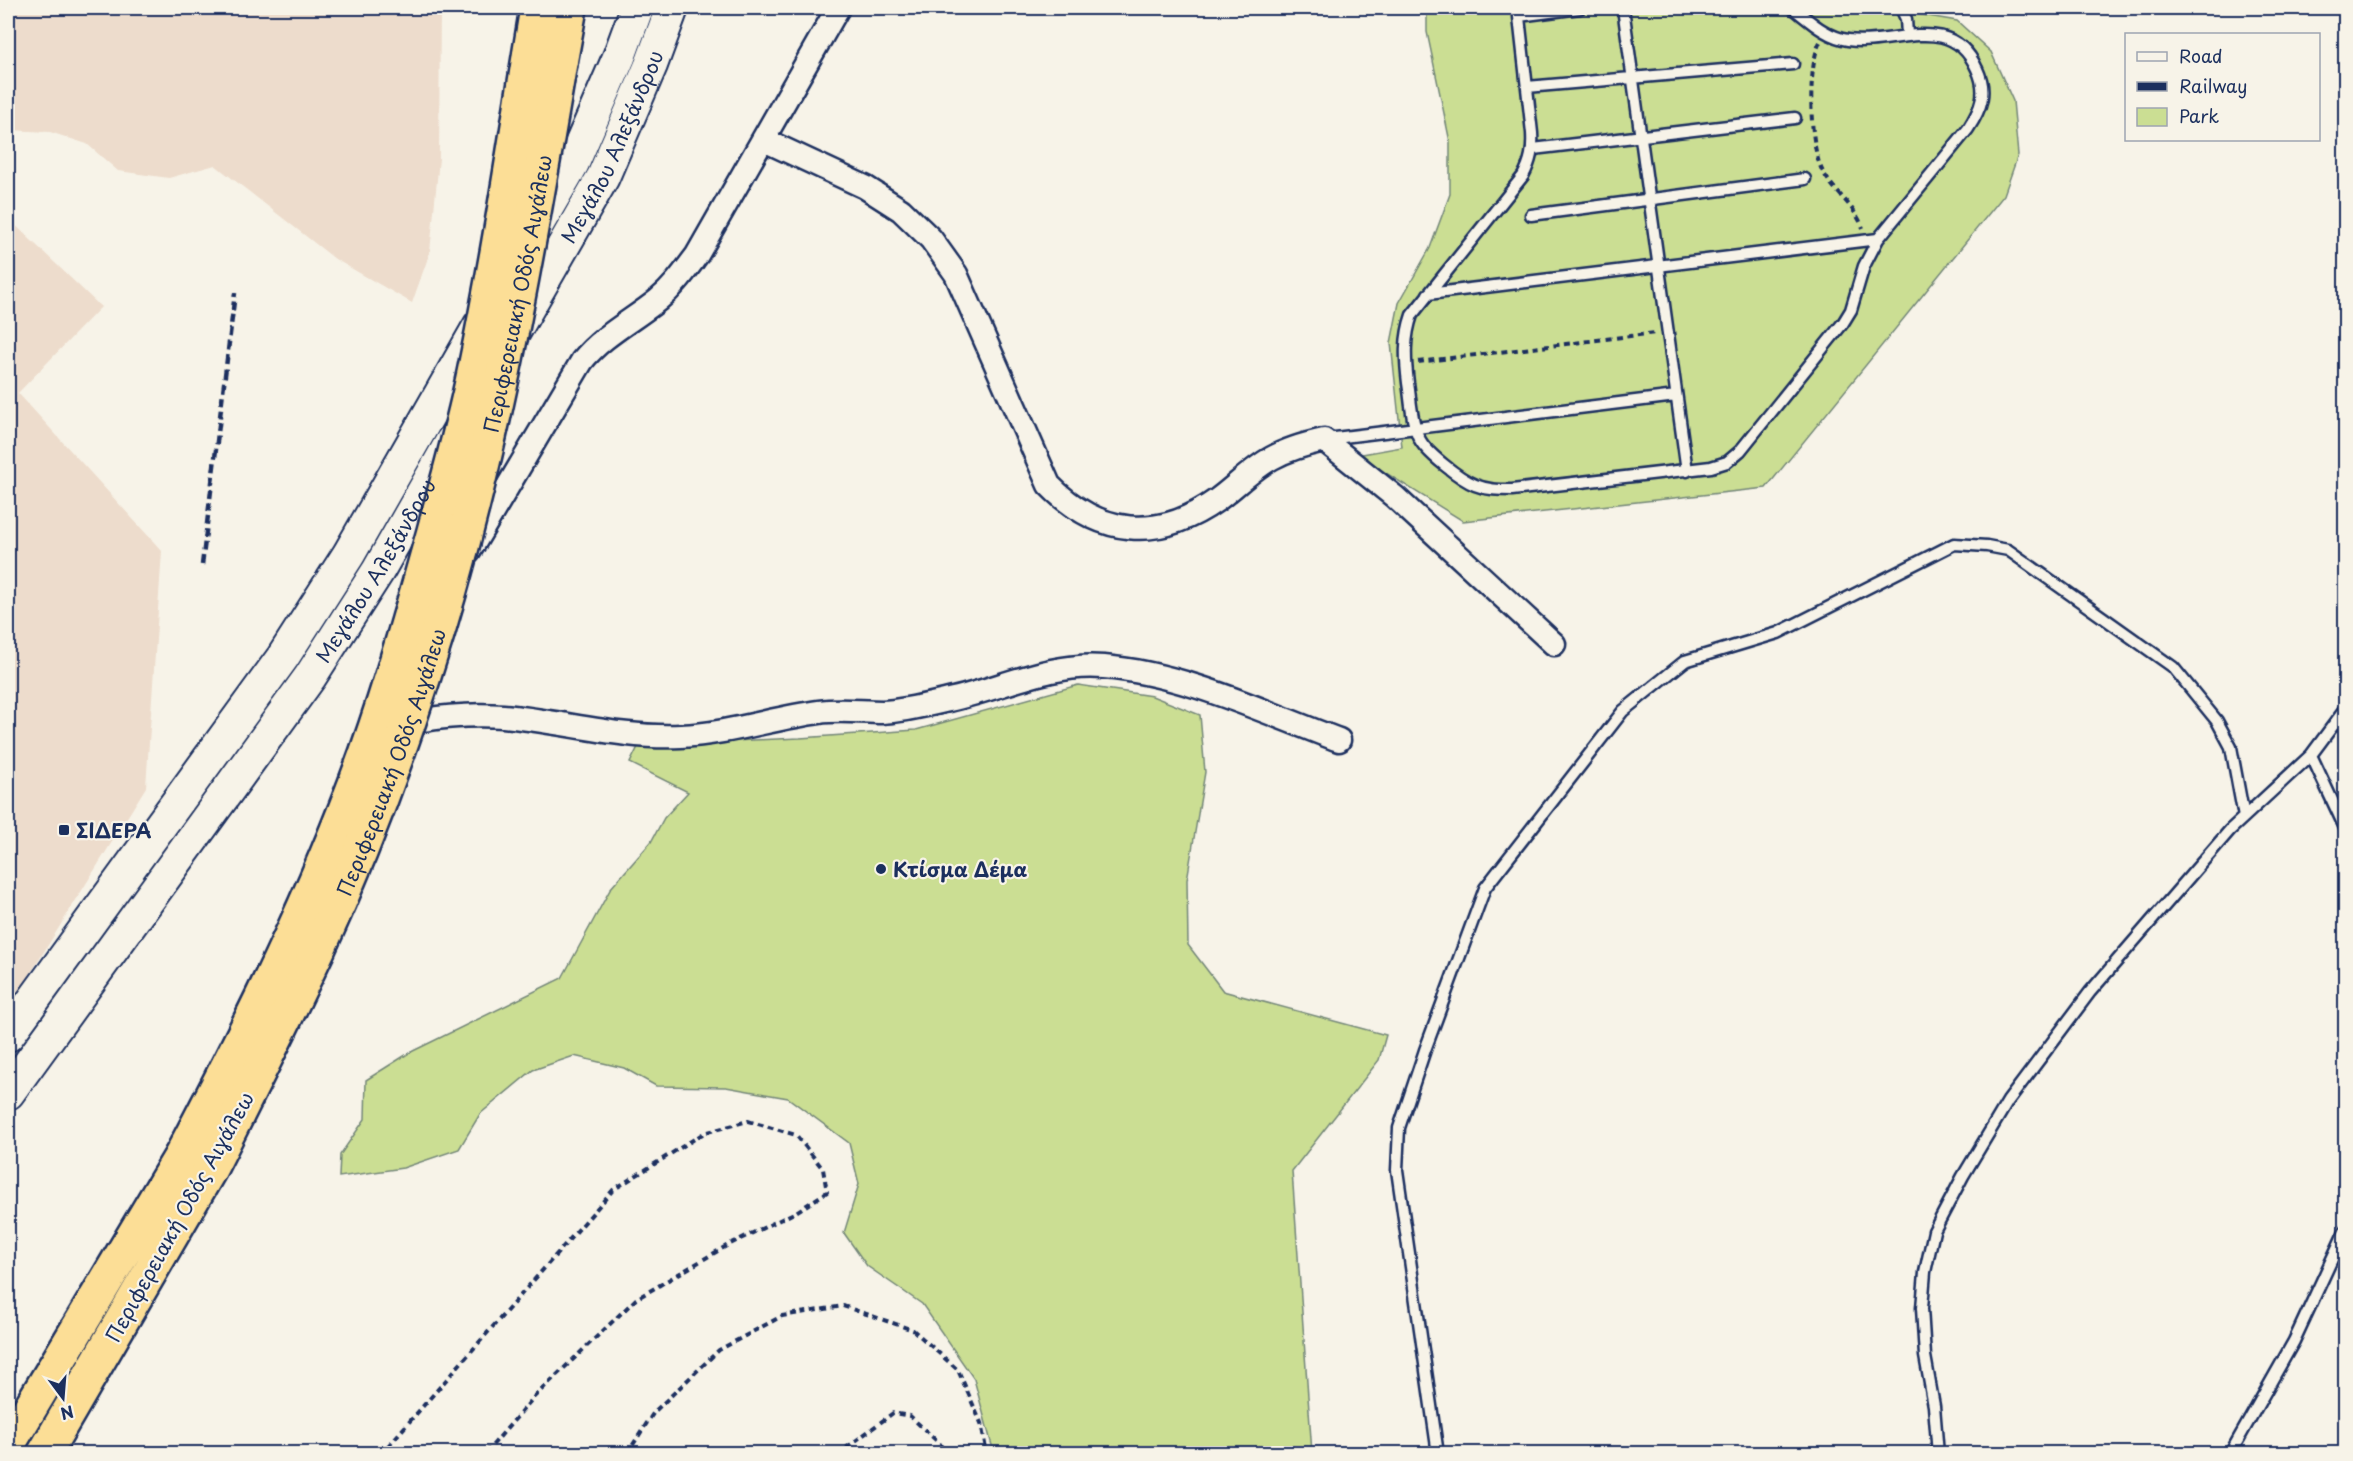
<svg xmlns="http://www.w3.org/2000/svg" width="2353" height="1461" font-family="'Playpen Sans',sans-serif">
<style>
.built{fill:#eddccc}
.green{fill:#cbde93;stroke:#738678;stroke-width:1.5}
.lines{fill:none;stroke-linecap:round;stroke-linejoin:round}
.lane-casing{stroke:#1b2f5e;stroke-width:15}
.street-casing{stroke:#1b2f5e;stroke-width:27}
.secondary-casing{stroke:#1b2f5e;stroke-width:36}
.highway-casing{stroke:#1b2f5e;stroke-width:38}
.path{stroke:#1b2f5e;stroke-width:4;stroke-dasharray:6 4.5;stroke-linecap:butt}
.lane{stroke:#f7f3e8;stroke-width:10}
.street{stroke:#f7f3e8;stroke-width:22}
.secondary{stroke:#f7f3e8;stroke-width:32}
.highway{stroke:#fcde96;stroke-width:33}
.rail{stroke:#1b2f5e;stroke-width:4.5;stroke-dasharray:9 4.5;stroke-linecap:butt}
.highway-bridge-casing{stroke:#1b2f5e;stroke-width:38;stroke-linecap:butt}
.highway-bridge{stroke:#fcde96;stroke-width:33}
.poi-dot{fill:#1b2f5e;stroke:#f7f3e8;stroke-width:2}
.labels{text-anchor:middle;dominant-baseline:central;stroke-width:4.5;stroke-linejoin:round;paint-order:stroke}
.street-label{font-size:20px;fill:#1b2f5e;stroke:#f7f3e8}
.poi-label{font-size:20px;font-weight:bold;fill:#1b2f5e;stroke:#f7f3e8;text-anchor:start}
</style>
<rect width="100%" height="100%" fill="#f7f3e8"/>
<filter id="ink" filterUnits="userSpaceOnUse"><feTurbulence type="fractalNoise" baseFrequency=".0167" numOctaves="2"/><feDisplacementMap in="SourceGraphic" scale="12" xChannelSelector="R" yChannelSelector="G"/><feConvolveMatrix kernelMatrix="1 2 1 2 8 2 1 2 1" color-interpolation-filters="sRGB"/></filter>
<g filter="url(#ink)">
<path class="built" d="M8 8H440L439 159 430 252 412 303 335 259 215 165 169 178 118 171 87 144 50 132 8 130Z
M8 218 101 307 18 393 162 551 146 787 19 992 8 1007Z"/>
<path class="green" d="M1427 8H1913L1917 14 1957 21 1991 52 2013 101 2018 155 2004 195 1766 488 1463 521 1357 455 1402 447 1391 343 1399 303 1430 248 1450 194V142L1427 32Z
M1078 685 1152 696 1200 715 1205 772 1187 880 1188 945 1223 991 1386 1035 1379 1060 1292 1171 1312 1453H994L974 1379 922 1304 867 1266 844 1233 859 1184 849 1143 788 1098 726 1087 656 1086 624 1068 574 1056 533 1070 480 1114 459 1149 403 1168 339 1177 340 1155 365 1119 366 1080 409 1053 562 978 611 888 651 842 664 818 688 792 630 763 639 745 800 738 916 730Z"/>
<g class="lines">
<defs>
<path id="lane" d="M1518 8 1532 133C1533 150 1531 161 1523 176L1412 315C1404 338 1405 358 1408 383 1411 401 1411 421 1419 438 1425 452 1460 479 1475 485 1487 490 1499 490 1512 490L1711 467 1727 462 1740 451 1843 323 1851 310 1864 266 1878 239 1968 129C1981 109 1988 92 1977 69 1951 10 1894 47 1848 40 1826 37 1810 21 1793 8
M1623 8 1687 471
M1901 8 1906 19 1907 35
M1519 16 1580 8
M1527 87 1793 64
M1533 149 1795 118
M1531 215 1805 179
M1428 294 1878 239
M1327 439 1676 396
M2311 755 2346 830
M1438 1454 1397 1170 1399 1128 1425 1050 1485 888 1623 711 1685 661 1778 633 1954 544 1987 546 2008 550 2173 667 2217 721 2231 747 2244 817
M1938 1454 1934 1406 1925 1356 1922 1308 1925 1272 1934 1231 1963 1176 2008 1101 2090 992 2230 830 2311 755 2346 708
M2230 1454 2294 1341 2346 1229"/>
<path id="street" d="M764 140 865 187 901 210 931 239 956 274 1049 485C1099 536 1158 542 1217 500 1236 486 1252 469 1272 458 1288 449 1306 444 1324 440L1395 497 1554 644
M469 552 582 361C603 335 632 321 658 300 674 287 685 271 697 255L838 8
M397 724C434 718 466 713 503 716 562 721 621 739 681 736 728 734 773 718 819 712 840 709 861 712 882 712 904 711 927 705 949 700 1000 689 1051 662 1104 667 1186 674 1263 712 1339 740"/>
<g id="secondary">
<path d="M533 232 573 163 619 57 637 8"/>
<path id="s1" d="M514 332 603 177 651 65 672 8"/>
<path d="M8 1035 283 657 349 554 480 325"/>
<path id="s2" d="M8 1093 310 677 378 571 452 441"/>
</g>
<path id="highway" d="M529 57 537 8
M560 63 570 8
M8 1445 181 1156
M44 1454 209 1171"/>
</defs>
<use href="#lane" class="lane-casing"/>
<use href="#street" class="street-casing"/>
<use href="#secondary" class="secondary-casing"/>
<use href="#highway" class="highway-casing"/>
<path class="path" d="M1820 42C1807 66 1809 148 1823 172 1835 193 1854 205 1863 228
M1418 362 1655 333
M381 1454 613 1190 704 1133 748 1121 796 1135 823 1169 827 1192 796 1212 728 1245 636 1299 534 1397 485 1454
M627 1454 654 1412 719 1350 782 1316 843 1306 913 1330 958 1370 981 1423 987 1454
M838 1454 893 1413 910 1416 940 1444 945 1454"/>
<use href="#lane" class="lane"/>
<use href="#street" class="street"/>
<use href="#secondary" class="secondary"/>
<use href="#highway" class="highway"/>
<path class="rail" d="M202 565 235 293"/>
<defs>
<g id="highway-bridge">
<path d="M181 1156C250 1025 316 893 366 754 392 681 413 606 434 531 448 478 463 426 474 373 496 268 512 163 529 57"/>
<path id="s3" d="M209 1171C246 1098 283 1024 318 950 359 861 394 769 424 676 489 476 525 270 560 63"/>
</g>
</defs>
<use href="#highway-bridge" class="highway-bridge-casing"/>
<use href="#highway-bridge" class="highway-bridge"/>
</g>
</g>
<g class="poi-dot">
<rect x="58" y="824" width="12" height="12" rx="3"/>
<circle cx="881" cy="869" r="6"/>
</g>
<g class="labels">
<g class="street-label">
<text stroke="none"><textPath href="#s1" startOffset="210">Μεγάλου Αλεξάνδρου</textPath></text>
<text stroke="none"><textPath href="#s3" startOffset="934">Περιφερειακή Οδός Αιγάλεω</textPath></text>
<text stroke="none"><textPath href="#s2" startOffset="639">Μεγάλου Αλεξάνδρου</textPath></text>
<text stroke="none"><textPath href="#s3" startOffset="448">Περιφερειακή Οδός Αιγάλεω</textPath></text>
<text transform="translate(179 1217) rotate(-61)">Περιφερειακή Οδός Αιγάλεω</text>
</g>
<g class="poi-label">
<text x="76" y="830">ΣΙΔΕΡΑ</text>
<text x="893" y="869">Κτίσμα Δέμα</text>
</g>
</g>
<rect width="2353" height="1461" fill="none" stroke="#f7f3e8" stroke-width="30"/>
<rect x="15" y="15" width="2323" height="1431" fill="none" stroke="#1b2f5e" stroke-width="2" filter="url(#ink)"/>
<rect x="2125" y="33" width="195" height="108" fill="#f7f3e8" stroke="#9fa5b1" stroke-width="1.5"/>
<rect x="2137" y="52" width="30" height="9" fill="#f7f3e8" stroke="#9fa5b1" stroke-width="1.5"/>
<text x="2179" y="63" font-size="18" fill="#1b2f5e">Road</text>
<rect x="2137" y="82" width="30" height="9" fill="#1b2f5e" stroke="#9fa5b1" stroke-width="1.5"/>
<text x="2179" y="93" font-size="18" fill="#1b2f5e">Railway</text>
<rect x="2137" y="108" width="30" height="18" fill="#cbde93" stroke="#9fa5b1" stroke-width="1.5"/>
<text x="2179" y="123" font-size="18" fill="#1b2f5e">Park</text>
<g transform="translate(63 1398) rotate(164)" stroke="#f7f3e8" stroke-width="4.5" paint-order="stroke">
<path d="M0-4.5L10 22L0 15L-10 22Z" fill="#1b2f5e"/>
<text y="-9" font-size="16" font-weight="bold" text-anchor="middle" fill="#1b2f5e">N</text>
</g>
</svg>
